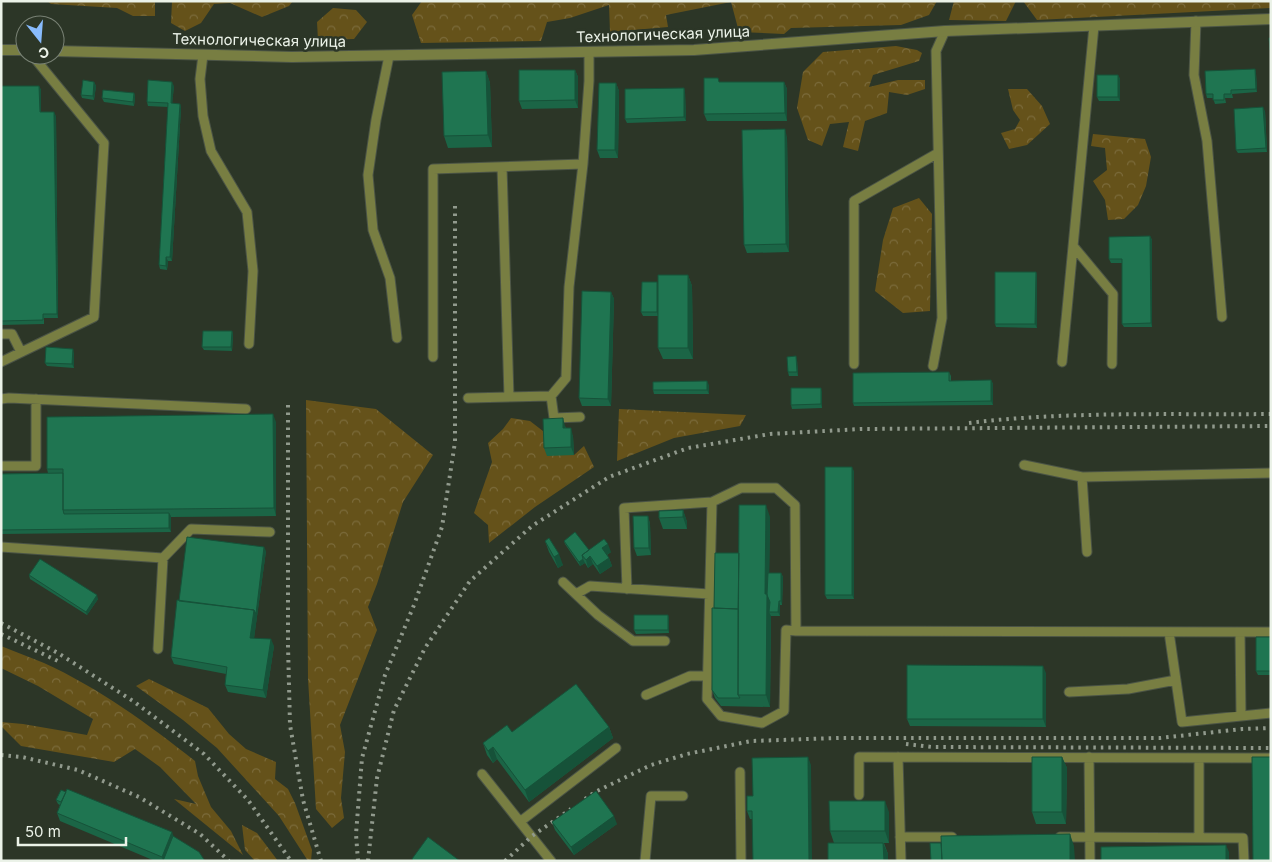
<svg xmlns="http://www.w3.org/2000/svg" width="1272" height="862" font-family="Inter,sans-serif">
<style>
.forest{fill:url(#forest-crowns)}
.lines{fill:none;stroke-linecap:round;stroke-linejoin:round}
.service-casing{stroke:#4b5446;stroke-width:11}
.minor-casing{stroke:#4b5446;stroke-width:12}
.service{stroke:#787e42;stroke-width:9}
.minor{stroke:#787e42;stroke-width:10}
.rail{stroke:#919a8d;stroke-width:4;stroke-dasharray:2.5 5;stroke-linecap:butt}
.wall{fill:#1b6546}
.shaded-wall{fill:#165239}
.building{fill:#1f7551;stroke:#165239}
.labels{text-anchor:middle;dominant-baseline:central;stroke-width:5;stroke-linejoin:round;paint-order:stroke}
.street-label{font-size:15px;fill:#ebf2e8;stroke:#2c3627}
</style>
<defs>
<pattern id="forest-crowns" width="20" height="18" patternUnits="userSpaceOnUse" patternTransform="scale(1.25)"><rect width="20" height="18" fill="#65521a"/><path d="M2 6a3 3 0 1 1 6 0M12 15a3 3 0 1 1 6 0" fill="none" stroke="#7b6b3b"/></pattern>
</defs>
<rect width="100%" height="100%" fill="#2c3627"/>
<path class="forest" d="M47 1H155V16H133L117 8 51 4Z
M172 1H293L289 6 262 17 230 3 214 4 201 23 185 31 171 23Z
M422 1H937L929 15 901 25 791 28 784 34 739 32 731 2 666 15 668 27 610 32 609 5 570 18 547 22 541 41 421 43 412 15Z
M954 1H1016L1006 21 949 20Z
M1023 1H1271V8L1037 20Z
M333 8 356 10 367 22 354 39 318 40 317 22Z
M896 46 917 50 922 53 919 61 873 75 869 87 898 80H925V89L907 95 889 92 887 113 865 121 858 151 843 147 849 122 830 124 822 146 808 140 797 108 803 72 823 52Z
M1008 89H1027L1042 106 1050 124 1027 145 1009 149 1001 133 1015 129 1020 120 1013 110Z
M1093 134 1145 139 1151 157 1146 186 1138 205 1124 219 1108 220 1105 200 1093 181 1107 170 1105 148 1091 146Z
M919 198 932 214 930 311 903 313 875 291 883 240 893 208Z
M306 400 376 409 433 455 403 502 377 584 368 607 377 630 340 725 345 752 341 798 344 818 332 828 316 809 308 679Z
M619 409 746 415 740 426 674 438 617 461Z
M511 418 530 421 574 455 584 446 594 467 535 507 489 543 488 525 474 513 492 462 488 443 503 429Z
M1 646C15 652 30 657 44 663 99 688 148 724 195 761L198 776 211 807 231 831 243 855 174 799 196 804 160 767 135 749 114 762 21 746 1 726V722L23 724 87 735 93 719 38 686 1 668Z
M149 679 208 708 229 734 246 749 276 762 275 779 288 789 295 803 312 850 311 861H308L279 816 217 748 183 720 136 686Z
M242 825 257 833 278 861H255L245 850Z"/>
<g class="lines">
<defs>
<path id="service" d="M1196 21 1194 75 1207 141 1222 317
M203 55 200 79 203 116 211 151 247 212 253 271 249 344
M389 56 376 120 368 175 373 230 390 278 397 338
M502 167 509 397
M1074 247 1113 294 1112 364
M1 334H12L21 352
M433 357V169L583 164
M1 362 94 317 104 143 32 55
M1062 362 1094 26
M854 364V201L938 153
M933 366 942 318 936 51 945 31
M551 396 554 418 580 417
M468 398 551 396 566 378 569 287 583 164 589 81V52
M1 399 9 398 246 409
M1024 465 1082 477 1271 473
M1 466H36V399
M1082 477 1087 552
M1 547 163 558 158 649
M163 558 191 529 270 532
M563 582 598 615 633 641H665
M627 589 624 508 712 502
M576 594 590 586 709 594
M796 631 795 505 776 488H741L712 502 707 699 721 716 762 723 784 711 786 630 796 631 1271 632
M1169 632 1182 722 1271 713
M1240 632 1241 716
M1069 692 1128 689 1176 680
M646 695 690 676H708
M898 757 901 861
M1089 757 1090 861
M740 772 741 861
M482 774 551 861
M859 795V757L1271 758
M521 821 616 748
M900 837H952
M1060 837 1243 838 1244 861
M1199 837V758
M645 861 651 796H683"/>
<path id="minor" d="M1 50H25
M55 51 292 57 694 50 945 31 1271 19"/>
</defs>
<use href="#service" class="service-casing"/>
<use href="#minor" class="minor-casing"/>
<use href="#service" class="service"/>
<use href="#minor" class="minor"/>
<path class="rail" d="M288 405V646L290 725 303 800 321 861
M969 423C1068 411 1170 415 1271 414
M1 623 58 653 133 701 204 754 248 800 291 861
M1 634 60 662
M906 744 932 747 1271 748
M1 755 22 757 78 770 139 797 200 834 229 861
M585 799 595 792 651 765 687 754 751 741 839 738H1160L1242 729 1271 728
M358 861 356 834 362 758 385 675 414 605 442 527 455 442V203
M368 861 377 778 394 710 425 648 470 581 532 526 609 477 688 448 770 434 861 429 1271 426
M505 861 532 836 571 809"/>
</g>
<path class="wall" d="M1255 69 1256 73 1257 92 1232 94 1233 98H1225L1226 103 1215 104 1213 98H1207L1206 94Z
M575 70 578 77V108L522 109 519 101Z
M486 71 490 83 492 147 448 148 444 136Z
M1118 75 1120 79V101H1099L1097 97Z
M94 82 96 86 94 100 82 98 81 95Z
M720 82H784L787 89V121H707L704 114Z
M616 83 619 91 618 158H600L597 150Z
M1 86H39L41 90V112L56 116 58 318H44V324L1 325Z
M174 86 172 103 180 104 181 108 172 261H168L167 270 160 269 159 265 168 107 148 106 147 102Z
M684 88 685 92 686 121 627 123 625 119Z
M134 93 135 97 134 106 104 102 102 98Z
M1265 111 1267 152 1238 153 1236 150Z
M787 137 789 252 747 253 744 245Z
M1150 236 1152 240V327H1124L1122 324V263H1111L1109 259Z
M1036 272 1037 276V328L996 327 995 324Z
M688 275 692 286 693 359H663L658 348V316H643L641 312 658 285Z
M611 292 614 299 611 406H582L579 398Z
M232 331 233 335 232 351 204 350 202 347Z
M74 353V368L47 366 45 363Z
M797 360 798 376H789L788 372Z
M949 372 951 376V381L991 380 993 384V405L854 406 853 403Z
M709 385V394H654L653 390Z
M822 392V408L792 409 791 405Z
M276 422V516L171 517V532L1 534V474L48 473 47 469Z
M565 426 566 428 573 436 574 455 547 456 544 448Z
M854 471V599H827L825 595Z
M683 510 687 522V529H663L659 518Z
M648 516 650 524 651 555 637 556 634 548Z
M770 517 769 573H781L783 577 782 605H780V616H771L770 707 721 706 715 698 712 690 714 608 739 553Z
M545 541 563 565 558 568 549 552Z
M564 541 589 550 611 552 607 555 609 558 612 566 600 574 593 564 588 568 585 563 580 566 565 544Z
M266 551 254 638 274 646 266 698 228 692 225 685 226 674 174 664 171 657 179 601Z
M29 575 98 599 87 615 30 579Z
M668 615 669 619V633L636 634 634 630Z
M1271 637V675H1258L1256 671Z
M1046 673V727L910 726 907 719Z
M609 727 613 738 529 802 497 759 493 763 487 755 483 743 512 732Z
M1062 757 1067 768 1066 824H1036L1032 812Z
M811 765 752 819H750L747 811 753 796Z
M56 800 173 836 205 861H155L60 821 57 813 60 805 58 804Z
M889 812V843H884L888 854V861H828L834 843 830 831Z
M552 822 617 824 574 855 555 830Z"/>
<path class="shaded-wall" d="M1255 69 1256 73 1257 92 1256 89Z
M575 70 578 77V108L575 100Z
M486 71 490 83 492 147 488 135Z
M1118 75 1120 79V101L1118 97Z
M94 82 96 86 94 100 93 96Z
M172 82 174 86 172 107 171 103Z
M784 82 787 89V121L785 113Z
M616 83 619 91 618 158 615 150Z
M39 86 41 90V116L40 112Z
M684 88 685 92 686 121 684 117Z
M134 93 135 97 134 106 133 102Z
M180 104 181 108 172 261 170 257Z
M1263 107 1265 111 1267 152 1266 148Z
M54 112 56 116 58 318 57 314Z
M785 129 787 137 789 252 786 244Z
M1150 236 1152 240V327L1151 323Z
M166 257 168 261 167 270 166 266Z
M1036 272 1037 276V328L1035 324Z
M688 275 692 286 693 359 688 348Z
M657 282 659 286 658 316 657 312Z
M611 292 614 299 611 406 608 399Z
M232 331 233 335 232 351 231 347Z
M73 349 74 353V368L72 364Z
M796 356 797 360 798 376 797 372Z
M991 380 993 384V405L991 401Z
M707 381 709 385V394L707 390Z
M821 388 822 392V408L821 404Z
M273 414 276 422V516L274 508Z
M563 418 565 426 566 436 563 428Z
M571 428 573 436 574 455 571 447Z
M852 467 854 471V599L852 595Z
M766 505 770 517 769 599 771 606 769 612 771 616 770 707 766 695 765 594Z
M683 510 687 522V529L683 517Z
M169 513 171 516V532L169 528Z
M648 516 650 524 651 555 649 548Z
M608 544 611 552 605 556 602 548Z
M264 547 266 551 253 646 250 638Z
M591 553 590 556 593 564 588 568 586 560Z
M559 554 563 565 558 568 554 557Z
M609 558 612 566 600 574 597 566Z
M583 559 585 563 580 566 579 562Z
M781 573 783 577 782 605 781 601Z
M97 595 98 599 87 615 86 612Z
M779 601 780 605V616L778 612Z
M668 615 669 619V633L668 630Z
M271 639 274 646 266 698 263 690Z
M1043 666 1046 673V727L1043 719Z
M609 727 613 738 529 802 525 790Z
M493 747 497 759 493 763 488 751Z
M808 757 811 765 812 861H809Z
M1062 757 1067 768 1066 824 1062 812Z
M885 801 889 812V843L885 831Z
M614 816 617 824 574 855 571 847Z
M172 832 175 840 163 861 162 857Z
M1070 834 1074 846 1075 861H1070Z
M883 843 888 854V861H884Z
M1226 845 1229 852V861H1226Z"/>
<path class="building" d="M1269 38H1271V50H1270Z
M1255 69 1256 89 1231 90V94H1224V100H1213V94H1206L1205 71Z
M519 70H575V100L519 101Z
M486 71 488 135 444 136 442 72Z
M1097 75H1118V97H1097Z
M704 78H718L719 82H784L785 113 704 114Z
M83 80 94 82 93 96 81 95Z
M148 80 172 82 171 103 180 104 170 257H166V266L159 265 168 103 147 102Z
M599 83H616L615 150H597Z
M1 86H39L40 112H54L57 314H43V320L1 321Z
M684 88V117L625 119V89Z
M103 90 134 93 133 102 102 98Z
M1263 107 1266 148 1236 150 1234 109Z
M785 129 786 244 744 245 742 130Z
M1150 236 1151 323 1122 324V259H1109V237Z
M995 272H1036L1035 324H995Z
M658 275H688V348H658Z
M642 282H657V312H641Z
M582 291 611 292 608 399 579 398Z
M203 331H232L231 347H202Z
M46 347 73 349 72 364 45 363Z
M796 356 797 372H788L787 357Z
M949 372V381L991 380V401L853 403V373Z
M707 381V390H653V382Z
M791 388H821V404L791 405Z
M273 414 274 508 63 510V469H47V417Z
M563 418V428H571V447L544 448 543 419Z
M825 467H852V595H825Z
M63 473V510L64 514 169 513V528L1 530V474Z
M739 505H766L765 594H767L766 695H738Z
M683 510V517L659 518V511Z
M633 516H648L649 548H634Z
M575 532 589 550 582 555 583 559 579 562 564 541Z
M187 537 264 547 256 614 254 610 179 601Z
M549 538 559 554 554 557 545 541Z
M604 539 608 544 602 548 609 558 597 566 590 556 586 560 582 555Z
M715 553H739L738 609 714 608Z
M40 559 97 595 86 612 29 575Z
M768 573H781V601H779L778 612H769L770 602 767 595Z
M177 600 254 610 250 638 271 639 263 690 225 685 227 667 171 657Z
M712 608 738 609V695L740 698H718L712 690Z
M634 615H668V630H634Z
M1256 637H1271V671H1256Z
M907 665 1043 666V719H907Z
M576 684 609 727 525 790 493 747 488 751 483 743 507 725 512 732Z
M808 757 809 861H753L752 811H747V796H753L752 758Z
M1032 757H1062V812H1032Z
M1252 757H1271V861H1253Z
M67 789 172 832 162 857 57 813Z
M61 790 66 792 61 802 56 800Z
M596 791 614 816 571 847 552 822Z
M829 801H885V831H830Z
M1070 834V861H942L941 836Z
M173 836 199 852 205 861H163Z
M428 837 460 861H414L412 859Z
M828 843H883L884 861H828Z
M930 843H941L942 861H931Z
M1226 845V861H1101V847Z"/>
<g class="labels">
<g class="street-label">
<text transform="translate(663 34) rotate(-2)">Технологическая улица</text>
<text transform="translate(259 40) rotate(1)">Технологическая улица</text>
</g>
</g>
<rect width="1272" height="862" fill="none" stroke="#ebf2e8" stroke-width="5"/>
<g transform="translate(40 40) rotate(163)"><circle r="24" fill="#2c3627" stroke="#788174"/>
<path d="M0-4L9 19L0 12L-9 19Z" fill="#88bbfc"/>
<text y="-8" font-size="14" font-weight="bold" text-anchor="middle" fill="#ebf2e8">С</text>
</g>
<path d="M18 837v8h108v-8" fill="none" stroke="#ebf2e8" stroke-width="2.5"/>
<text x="25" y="837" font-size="15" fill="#ebf2e8" stroke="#2c3627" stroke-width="4" paint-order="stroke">50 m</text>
</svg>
